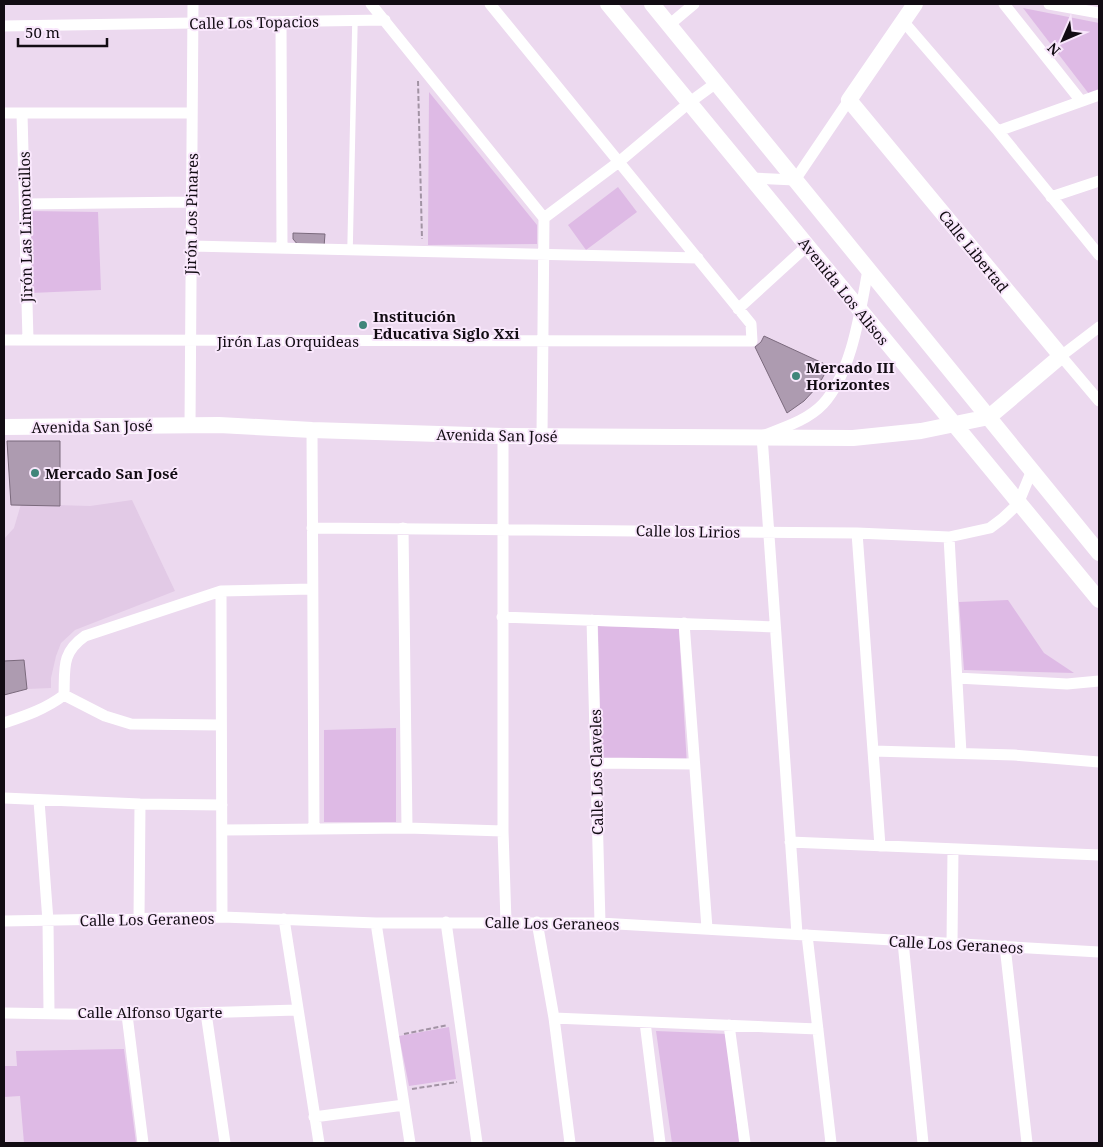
<svg xmlns="http://www.w3.org/2000/svg" width="1103" height="1147" font-family="'Noto Serif',serif">
<style>
.built{fill:#e2cae6}
.green{fill:#debae5}
.building{fill:#ad9bb0;stroke:#7b6a7d}
.lines{fill:none;stroke-linecap:round;stroke-linejoin:round}
.path{stroke:#a293a4;stroke-width:2;stroke-dasharray:5 2.5;stroke-linecap:butt}
.lane{stroke:#fff;stroke-width:5.5}
.street{stroke:#fff;stroke-width:11}
.secondary{stroke:#fff;stroke-width:16}
.poi-dot{fill:#40857a;stroke:#f9e7fc;stroke-width:2}
.labels{text-anchor:middle;dominant-baseline:central;stroke-width:4;stroke-linejoin:round;paint-order:stroke}
.street-label{font-size:15px;fill:#120c13;stroke:#f9e7fc}
.poi-label{font-size:15px;font-weight:bold;fill:#120c13;stroke:#f9e7fc;text-anchor:start}
</style>
<rect width="100%" height="100%" fill="#ecd9ef"/>
<path class="built" d="M132 500 175 591 75 630 61 643 56 656 51 678V688L27 689 24 660 4 661V539L14 528 21 504 90 506Z"/>
<path class="green" d="M1023 8 1099 23V90L1089 94Z
M429 92 537 225V244L428 245Z
M618 187 637 212 586 250 568 225Z
M30 211 98 212 101 290 31 293Z
M1008 600 1044 653 1074 673 964 670 959 602Z
M598 626 679 629 687 766 601 768Z
M396 728V822H324V730Z
M449 1027 456 1079 409 1086 399 1036Z
M656 1031 727 1034 739 1143H672Z
M124 1049 136 1143H24L20 1096 4 1097V1066H17L16 1051Z"/>
<path class="building" d="M293 233 325 234 324 247 299 246 293 239Z
M764 336 829 366 818 386 804 401 787 413 755 347 761 342Z
M7 441H60V506L11 505Z
M24 660 27 689 4 695V661Z"/>
<g class="lines">
<path class="path" d="M418 81 422 239
M404 1034 448 1025
M412 1089 457 1082"/>
<path class="lane" d="M350 250 355 20"/>
<path class="street" d="M371 4 544 218 542 436
M1004 4 1081 101
M1049 4 1099 13
M903 21 998 131 1099 255
M281 22 282 248
M669 25 694 4
M4 26 385 20
M4 113H192
M22 114 28 340
M998 131 1099 95
M751 178 795 180 849 100
M1051 197 1099 181
M25 204 191 202
M544 218 620 161 690 102 716 83
M191 246 698 258
M738 309 807 246
M1099 327 1061 356 1099 401
M4 340 752 341 751 324 490 4
M190 425 193 4
M312 430 314 829
M503 436V831L506 922
M312 528 857 533 949 537 990 528 1002 519 1018 504 1032 470
M403 528 407 828
M857 533 880 846
M949 537 961 753
M221 591 222 917
M502 617 775 627
M592 620 600 923
M684 623 707 928
M957 678 1067 684 1099 681
M64 695 105 716 131 724 221 725
M4 723C25 716 46 709 64 695 65 668 61 653 85 636L221 591 312 589
M873 751 1014 755 1099 762
M596 763 694 764
M4 798 140 804 222 805
M39 801 48 921 49 1012
M222 830 407 828 503 831
M790 842 1099 855
M139 919 140 804
M284 919 319 1143
M4 921 222 917 376 923H600L1099 952
M446 922 477 1143
M537 922 554 1018 570 1143
M376 923 410 1143
M797 934 762 436C782 428 807 421 823 404 852 372 860 312 868 270
M807 935 831 1143
M903 942 923 1143
M952 944 953 849
M1005 946 1027 1143
M4 1013 127 1015 297 1010
M206 1013 225 1143
M127 1015 143 1143
M554 1018 818 1029
M645 1022 660 1143
M729 1025 745 1143
M314 1117 404 1105"/>
<path class="secondary" d="M608 4 1099 600
M652 4 1099 553
M4 427 219 425 312 430 503 436 853 438 921 431 989 417 1061 356 849 100 915 4"/>
</g>
<g class="poi-dot">
<circle cx="363" cy="325" r="5"/>
<circle cx="796" cy="376" r="5"/>
<circle cx="35" cy="473" r="5"/>
</g>
<g class="labels">
<g class="street-label">
<text transform="translate(254 22) rotate(-1)">Calle Los Topacios</text>
<text transform="translate(191 214) rotate(-89)">Jirón Los Pinares</text>
<text transform="translate(25 227) rotate(-91)">Jirón Las Limoncillos</text>
<text transform="translate(974 251) rotate(51)">Calle Libertad</text>
<text transform="translate(844 291) rotate(51)">Avenida Los Alisos</text>
<text x="288" y="341">Jirón Las Orquideas</text>
<text transform="translate(92 426) rotate(-1)">Avenida San José</text>
<text transform="translate(497 435) rotate(1)">Avenida San José</text>
<text transform="translate(688 531) rotate(1)">Calle los Lirios</text>
<text transform="translate(596 772) rotate(-91)">Calle Los Claveles</text>
<text transform="translate(147 919) rotate(-1)">Calle Los Geraneos</text>
<text transform="translate(552 923) rotate(1)">Calle Los Geraneos</text>
<text transform="translate(956 944) rotate(3)">Calle Los Geraneos</text>
<text x="150" y="1012">Calle Alfonso Ugarte</text>
</g>
<g class="poi-label">
<text x="373" y="316">Institución<tspan x="373" dy="17">Educativa Siglo Xxi</tspan></text>
<text x="806" y="367">Mercado III<tspan x="806" dy="17">Horizontes</tspan></text>
<text x="45" y="473">Mercado San José</text>
</g>
</g>
<rect width="1103" height="1147" fill="none" stroke="#120c13" stroke-width="10"/>
<g transform="translate(1063 40) rotate(225)" stroke="#f9e7fc" stroke-width="4" paint-order="stroke">
<path d="M0-4L9 19L0 12L-9 19Z" fill="#120c13"/>
<text y="-8" font-size="14" font-weight="bold" text-anchor="middle" fill="#120c13">N</text>
</g>
<path d="M18 38v8h89v-8" fill="none" stroke="#120c13" stroke-width="2.5"/>
<text x="25" y="38" font-size="15" fill="#120c13" stroke="#f9e7fc" stroke-width="4" paint-order="stroke">50 m</text>
</svg>
